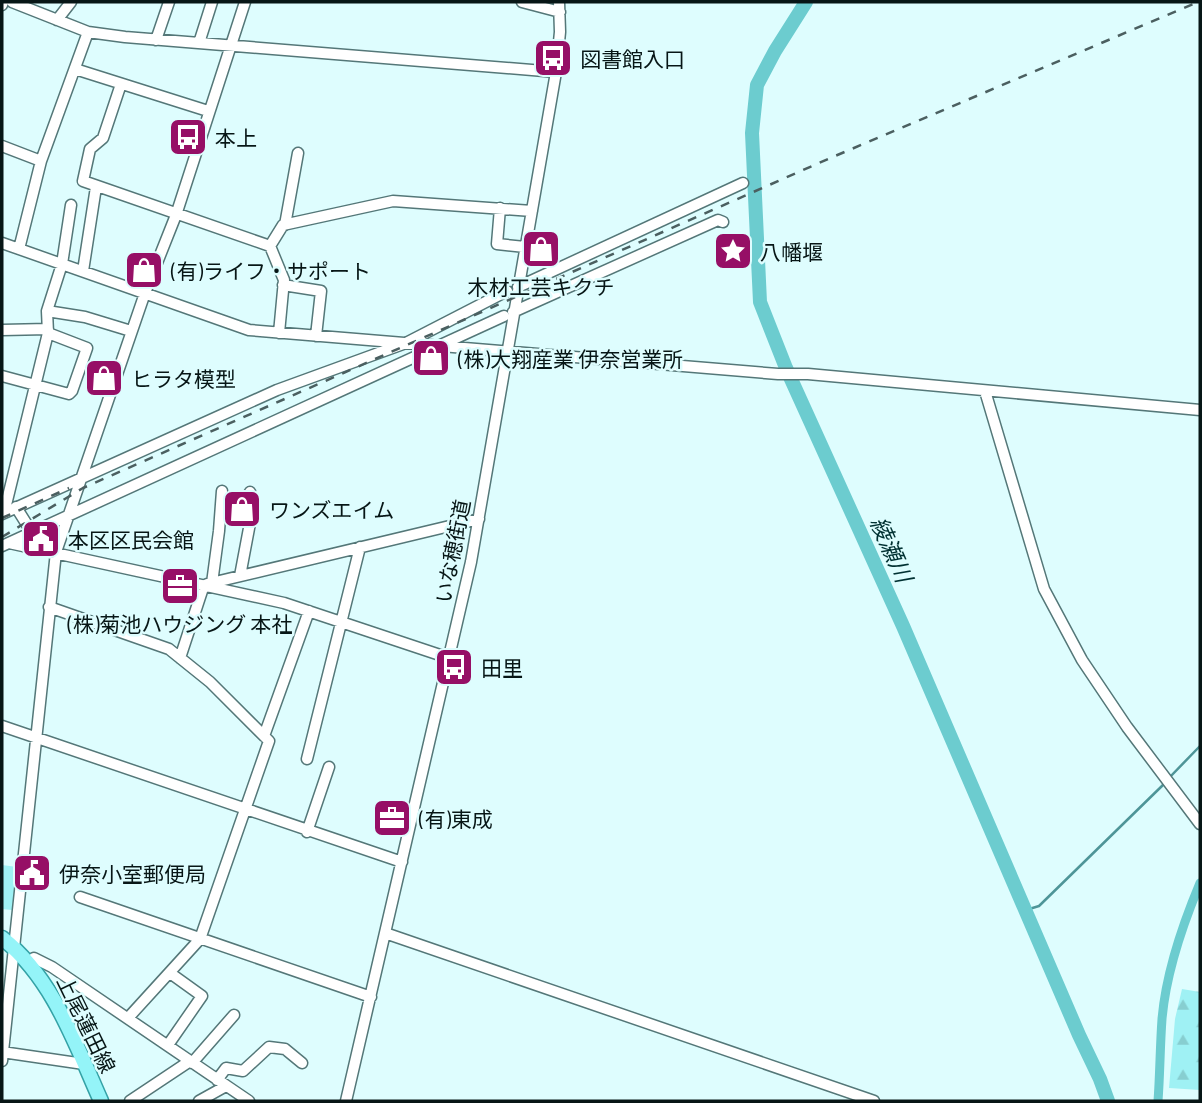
<svg xmlns="http://www.w3.org/2000/svg" width="1202" height="1103" font-family="Barlow,'Noto Sans JP',sans-serif">
<style>
.forest{fill:url(#forest-firs)}
.pitch{fill:#9ff1f4}
.lines{fill:none;stroke-linecap:round;stroke-linejoin:round}
.stream{stroke:#4e9598;stroke-width:2.5}
.canal{stroke:#6ccccf;stroke-width:9}
.river{stroke:#6ccccf;stroke-width:14}
.minor-casing{stroke:#547778;stroke-width:13}
.major-casing{stroke:#34a2a6;stroke-width:17}
.minor{stroke:#fff;stroke-width:10}
.major{stroke:#94f4f8;stroke-width:14}
.rail{stroke:#4b5f60;stroke-width:2.5;stroke-dasharray:9 9;stroke-linecap:butt}
.labels{text-anchor:middle;dominant-baseline:central;stroke-width:5;stroke-linejoin:round;paint-order:stroke}
.poi-label{font-size:21px;fill:#071616;stroke:#defdfe;text-anchor:start}
.street-label{font-size:21px;fill:#071616;stroke:#defdfe}
.water-label{font-size:23px;font-style:italic;fill:#003132;stroke:#defdfe}
</style>
<defs>
<pattern id="forest-firs" width="22" height="20" patternUnits="userSpaceOnUse" patternTransform="scale(1.75)"><rect width="22" height="20" fill="#9ff1f4"/><path d="M5 1l3.5 6h-7zM16 11l3.5 6h-7z" fill="#87ced0"/></pattern>
</defs>
<rect width="100%" height="100%" fill="#defdfe"/>
<path class="forest" d="M1182 989 1200 992V1090L1169 1088 1175 1019Z"/>
<path class="pitch" d="M2 865 17 867 12 910 2 909Z"/>
<g class="lines">
<path class="stream" d="M1168 779 1200 746
M1026 910 1039 906 1164 784"/>
<path class="canal" d="M1158 1101C1160 1074 1160 1047 1162 1019 1166 972 1182 926 1200 883"/>
<path class="river" d="M806 2 775 51 757 85 752 133 760 302 786 368 903 626 1079 1035 1100 1079 1108 1101"/>
<defs>
<path id="minor" d="M12 2 88 32 125 37 556 72
M522 2 560 12
M2 5 3 2
M57 20 71 2
M156 40 169 2
M199 43 212 2
M75 69 208 111
M121 84 103 138 90 149 83 181 270 246 283 225 393 201 532 211
M2 146 41 161
M500 208 497 244 525 247
M285 225 298 153
M2 243 249 330 778 374H808L1200 410
M270 246 284 280 279 333
M19 249 41 161 88 32
M83 271 96 187
M283 285 321 291 316 336
M518 287 743 183
M47 311 85 317 131 331
M513 312 718 220 723 222
M2 330 48 329
M2 376 69 394 72 391 87 348 48 333
M985 391 1044 589 1082 660 1127 727 1200 824
M16 507 31 531
M4 513 48 333 47 311 62 264 71 205
M2 514 277 390 406 343 507 291
M9 543 284 603 449 658
M2 546 504 316
M240 576 250 523V492
M212 583 219 531 222 491
M207 584 479 519
M49 607 169 649 210 682 269 741 200 939 128 1018
M180 658 204 585
M2 726 402 862
M264 736 309 611
M307 759 360 547
M307 832 329 767
M80 897 371 997
M385 933 874 1101
M28 962 34 958 52 967 249 1101
M168 1045 202 996 170 973
M2 1052 84 1064
M2 1061 56 552 145 293 176 215 245 2
M192 1063 234 1015
M217 1080 226 1068 243 1071 269 1047 285 1049 302 1063
M130 1101 190 1061
M199 1101 226 1086
M346 1101 471 562 556 72 560 32 559 2"/>
<path id="major" d="M2 938C53 978 75 1043 101 1101"/>
</defs>
<use href="#minor" class="minor-casing"/>
<use href="#major" class="major-casing"/>
<use href="#minor" class="minor"/>
<use href="#major" class="major"/>
<path class="rail" d="M2 518 69 488
M2 537 83 488 828 159 1198 2"/>
</g>
<defs>
<symbol id="bus-square" viewBox="-11 -11 22 22"><rect x="-9" y="-9" width="18" height="18" rx="4" fill="#960f66" stroke="#defdfe"/><path d="M-5-6H5V4H4V6H2V4H-2V6H-4V4H-5ZM-3.5-4V0h7V-4ZM-3.5 1.2v1.5H-2V1.2ZM2 1.2v1.5H3.5V1.2Z" fill="#fff"/></symbol>
<symbol id="shop-square" viewBox="-11 -11 22 22"><rect x="-9" y="-9" width="18" height="18" rx="4" fill="#960f66" stroke="#defdfe"/><path d="M-5-2.5h2.3a2.7 3.5 0 0 1 5.4 0H5L5.5 6h-11ZM-1.5-2.5h3a1.5 2.3 0 0 0-3 0Z" fill="#fff"/></symbol>
<symbol id="sight-square" viewBox="-11 -11 22 22"><rect x="-9" y="-9" width="18" height="18" rx="4" fill="#960f66" stroke="#defdfe"/><path d="M0-6L1.8-2.2L6-1.7L2.9 1.2L3.7 5.4L0 3.3L-3.7 5.4L-2.9 1.2L-6-1.7L-1.8-2.2Z" fill="#fff"/></symbol>
<symbol id="civic-square" viewBox="-11 -11 22 22"><rect x="-9" y="-9" width="18" height="18" rx="4" fill="#960f66" stroke="#defdfe"/><path d="M-.6-6.5H3V-4.5H.6V-3L4-1V1h2V6H-6V1h2V-1L-.6-3ZM-1.2 2.5V6h2.4V2.5Z" fill="#fff"/></symbol>
<symbol id="office-square" viewBox="-11 -11 22 22"><rect x="-9" y="-9" width="18" height="18" rx="4" fill="#960f66" stroke="#defdfe"/><path d="M-6-3h4V-5.5h4V-3h4V5H-6ZM-1-4.5V-3h2v-1.5ZM-6 0V1H6V0Z" fill="#fff"/></symbol>
</defs>
<g fill-rule="evenodd">
<use href="#bus-square" x="531" y="36" width="44" height="44"/>
<use href="#bus-square" x="166" y="115" width="44" height="44"/>
<use href="#shop-square" x="519" y="227" width="44" height="44"/>
<use href="#sight-square" x="711" y="229" width="44" height="44"/>
<use href="#shop-square" x="122" y="248" width="44" height="44"/>
<use href="#shop-square" x="409" y="336" width="44" height="44"/>
<use href="#shop-square" x="82" y="356" width="44" height="44"/>
<use href="#shop-square" x="220" y="487" width="44" height="44"/>
<use href="#civic-square" x="19" y="517" width="44" height="44"/>
<use href="#office-square" x="158" y="564" width="44" height="44"/>
<use href="#bus-square" x="432" y="645" width="44" height="44"/>
<use href="#office-square" x="370" y="796" width="44" height="44"/>
<use href="#civic-square" x="10" y="851" width="44" height="44"/>
</g>
<g class="labels">
<g class="poi-label">
<text x="580" y="58">図書館入口</text>
<text x="215" y="137">本上</text>
<text x="760" y="251">八幡堰</text>
<text x="171" y="270">(有)ライフ・サポート</text>
<text x="541" y="286" text-anchor="middle">木材工芸キクチ</text>
<text x="458" y="358">(株)大翔産業 伊奈営業所</text>
<text x="131" y="378">ヒラタ模型</text>
<text x="269" y="509">ワンズエイム</text>
<text x="68" y="539">本区区民会館</text>
<text x="180" y="623" text-anchor="middle">(株)菊池ハウジング 本社</text>
<text x="481" y="667">田里</text>
<text x="419" y="818">(有)東成</text>
<text x="59" y="873">伊奈小室郵便局</text>
</g>
<g class="street-label">
<text transform="translate(452 551) rotate(-79)">いな穂街道</text>
<text transform="translate(87 1024) rotate(64)">上尾蓮田線</text>
</g>
<g class="water-label">
<text transform="translate(892 549) rotate(66)">綾瀬川</text>
</g>
</g>
<rect width="1202" height="1103" fill="none" stroke="#071616" stroke-width="7"/>
</svg>
